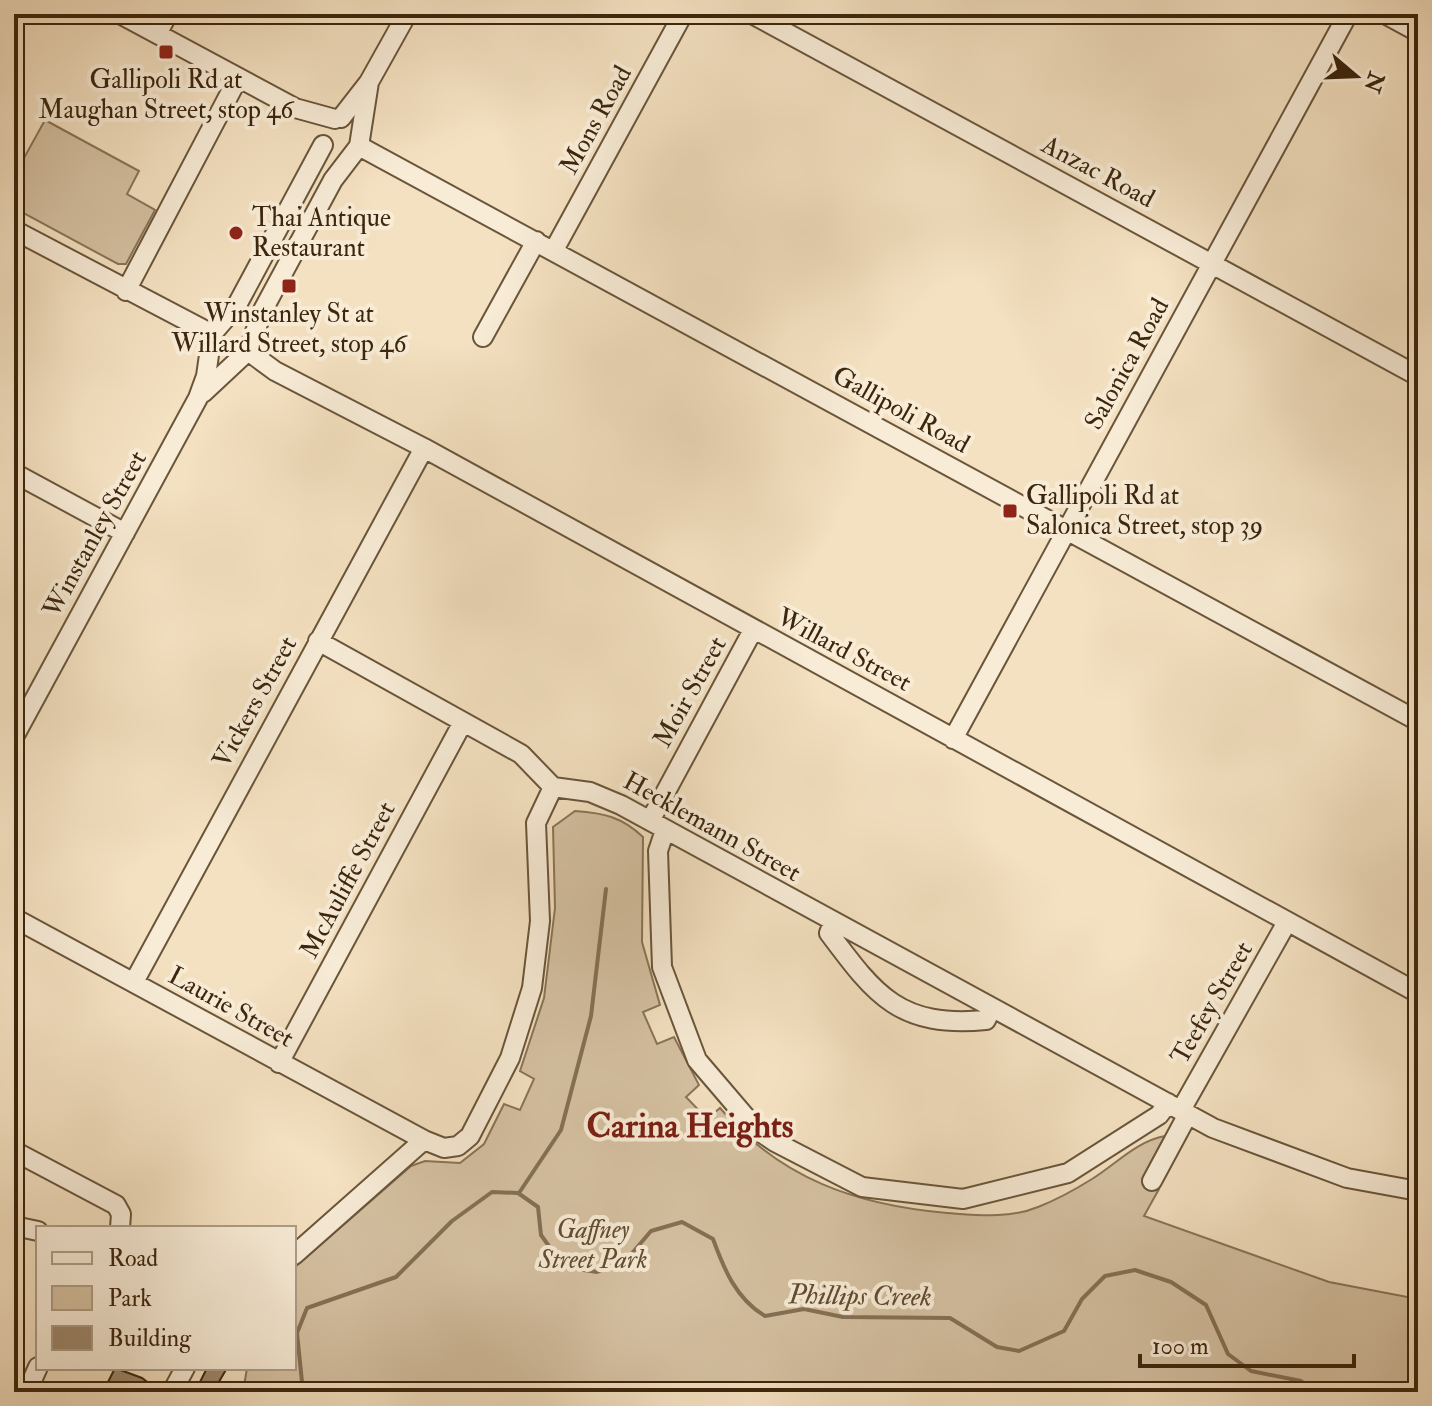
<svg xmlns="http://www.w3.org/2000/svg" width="1432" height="1406" font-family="'IM FELL Double Pica',serif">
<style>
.green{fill:#d5c1a2;stroke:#887458;stroke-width:2}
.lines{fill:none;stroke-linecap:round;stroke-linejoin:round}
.stream{stroke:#857054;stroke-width:4}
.building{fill:#9c876b;stroke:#3c260d;stroke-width:2}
.minor-casing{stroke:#6a553a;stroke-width:22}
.minor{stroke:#f8ecd7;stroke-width:18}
.poi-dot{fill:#8f2418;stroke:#f8ecd7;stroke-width:3}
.labels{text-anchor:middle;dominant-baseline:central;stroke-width:8;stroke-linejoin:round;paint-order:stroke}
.poi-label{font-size:26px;fill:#3c260d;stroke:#f8ecd7}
.street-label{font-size:26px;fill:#3c260d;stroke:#f8ecd7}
.park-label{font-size:26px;font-style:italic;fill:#624d32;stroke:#f8ecd7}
.water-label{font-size:28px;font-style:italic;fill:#604b31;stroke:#f8ecd7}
.district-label{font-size:34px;font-weight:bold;fill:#7a1f14;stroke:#f8ecd7}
</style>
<rect width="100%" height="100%" fill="#f4e1c1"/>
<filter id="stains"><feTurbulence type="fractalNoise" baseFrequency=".0025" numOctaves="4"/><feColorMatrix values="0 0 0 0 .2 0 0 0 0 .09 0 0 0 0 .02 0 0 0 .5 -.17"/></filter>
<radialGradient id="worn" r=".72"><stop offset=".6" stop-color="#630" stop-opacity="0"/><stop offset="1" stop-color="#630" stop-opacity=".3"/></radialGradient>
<path class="green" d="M45 120 139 171 127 194 155 210 126 264H118L14 208V176Z
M575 811C604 813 622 817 643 837L642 942 660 1005 643 1012 657 1044 674 1037 699 1085 686 1097 707 1119 720 1108C780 1179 857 1205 947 1213 977 1215 1009 1219 1038 1207 1056 1200 1076 1189 1092 1179 1116 1164 1137 1141 1165 1136L1142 1179 1159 1189 1144 1216 1329 1282 1418 1299V1392H243L247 1368H294V1268L411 1166 425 1161 460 1163 484 1144 504 1104 520 1110 534 1079 520 1071 544 998 555 908 553 827Z"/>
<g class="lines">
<path class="stream" d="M519 1193 561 1130 591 1016 606 889
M303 1392 297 1333 307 1308 396 1277 452 1221 492 1192 518 1193 538 1207 541 1235 564 1267 597 1272 628 1258 651 1231 682 1222 713 1239C724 1269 736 1299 765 1316L804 1309 843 1317 950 1318 997 1347 1019 1351 1064 1331 1082 1299 1105 1276 1135 1270 1171 1282 1206 1305 1228 1354 1251 1371 1301 1381 1315 1392"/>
</g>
<path class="building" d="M115 1368 142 1378 160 1392H103Z
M207 1368H227L213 1392H195Z"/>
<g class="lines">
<defs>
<path id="minor" d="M120 14 295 108 335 119
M752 14 1418 376
M1385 14 1418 32
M157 34 168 14
M341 118 369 82 407 14
M359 146 1418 721
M14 230 212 334
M554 250 683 14
M126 291 238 78
M483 337 536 241
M248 351 275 371 424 448 1418 993
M203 393 248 351 263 310 333 180 359 146 369 82
M14 473 125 533
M318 641 521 754 553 787 590 792 621 805 1213 1128 1347 1178 1418 1191
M14 737 198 398 206 376 212 334 237 305 323 145
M953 739 1348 14
M650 821 753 630
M665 830 658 851 662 967 697 1060 756 1129 775 1142 862 1187 963 1199 1068 1173 1159 1115 1168 1103
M14 918 424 1140
M833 923 829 933C876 996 900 1028 986 1020L992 1008
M134 982 424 448
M279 1063 463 722
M1181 1110 1287 922
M14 1151 116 1205 121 1214 120 1228
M1152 1181 1188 1114
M14 1226 38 1231
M294 1255 424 1140 444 1148 458 1146 470 1136 510 1058 532 988 540 921 536 823 553 787
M27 1392 38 1367
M172 1392 185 1368"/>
</defs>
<use href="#minor" class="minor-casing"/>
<use href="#minor" class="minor"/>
</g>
<g class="poi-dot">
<rect x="158" y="44" width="16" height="16" rx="4"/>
<circle cx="236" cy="233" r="8"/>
<rect x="281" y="278" width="16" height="16" rx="4"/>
<rect x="1002" y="503" width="16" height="16" rx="4"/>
</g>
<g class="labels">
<g class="poi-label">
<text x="166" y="80">Gallipoli Rd at<tspan x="166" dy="30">Maughan Street, stop 46</tspan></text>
<text x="252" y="218" text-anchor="start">Thai Antique<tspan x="252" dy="30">Restaurant</tspan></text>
<text x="289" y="314">Winstanley St at<tspan x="289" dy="30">Willard Street, stop 46</tspan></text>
<text x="1026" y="496" text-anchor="start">Gallipoli Rd at<tspan x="1026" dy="30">Salonica Street, stop 39</tspan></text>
</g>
<g class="street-label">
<text transform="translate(596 120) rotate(-61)">Mons Road</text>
<text transform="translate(1098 172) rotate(28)">Anzac Road</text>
<text transform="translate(1127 364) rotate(-61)">Salonica Road</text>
<text transform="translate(901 410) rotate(29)">Gallipoli Road</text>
<text transform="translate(95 534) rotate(-61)">Winstanley Street</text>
<text transform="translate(844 650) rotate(28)">Willard Street</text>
<text transform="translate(690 692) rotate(-61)">Moir Street</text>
<text transform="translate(255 702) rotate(-61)">Vickers Street</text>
<text transform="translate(712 827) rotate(29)">Hecklemann Street</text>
<text transform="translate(348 880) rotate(-62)">McAuliffe Street</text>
<text transform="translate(1212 1003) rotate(-60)">Teefey Street</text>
<text transform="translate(231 1007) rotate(29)">Laurie Street</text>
</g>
<g class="park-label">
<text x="593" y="1230">Gaffney<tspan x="593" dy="30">Street Park</tspan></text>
</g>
<g class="water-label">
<text transform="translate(860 1296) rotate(1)">Phillips Creek</text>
</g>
<g class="district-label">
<text x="690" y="1126">Carina Heights</text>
</g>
</g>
<rect width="1432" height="1406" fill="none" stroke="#f4e1c1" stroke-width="48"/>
<rect x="16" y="16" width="1400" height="1374" fill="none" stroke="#3c260d" stroke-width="4"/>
<rect x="24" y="24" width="1384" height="1358" fill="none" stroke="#3c260d" stroke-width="2"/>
<rect x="36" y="1226" width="260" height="144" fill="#f8ecd7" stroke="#ad9d86" stroke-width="2"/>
<rect x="52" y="1252" width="40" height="12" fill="#f8ecd7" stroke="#ad9d86" stroke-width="2"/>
<text x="108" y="1266" font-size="24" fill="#3c260d">Road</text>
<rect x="52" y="1286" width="40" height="24" fill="#d5c1a2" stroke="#ad9d86" stroke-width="2"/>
<text x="108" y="1306" font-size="24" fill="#3c260d">Park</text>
<rect x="52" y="1326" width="40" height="24" fill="#9c876b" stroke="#ad9d86" stroke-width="2"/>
<text x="108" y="1346" font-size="24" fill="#3c260d">Building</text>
<g transform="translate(1356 76) rotate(109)" stroke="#f8ecd7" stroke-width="6" paint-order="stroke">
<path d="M0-6L14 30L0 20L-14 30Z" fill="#3c260d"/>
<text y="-12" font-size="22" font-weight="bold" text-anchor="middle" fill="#3c260d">N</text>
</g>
<path d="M1140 1354v12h214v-12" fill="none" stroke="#3c260d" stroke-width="4"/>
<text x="1152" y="1354" font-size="24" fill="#3c260d" stroke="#f8ecd7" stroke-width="6" paint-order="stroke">100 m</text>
<rect width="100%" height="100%" filter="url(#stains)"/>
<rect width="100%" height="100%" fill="url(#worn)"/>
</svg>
